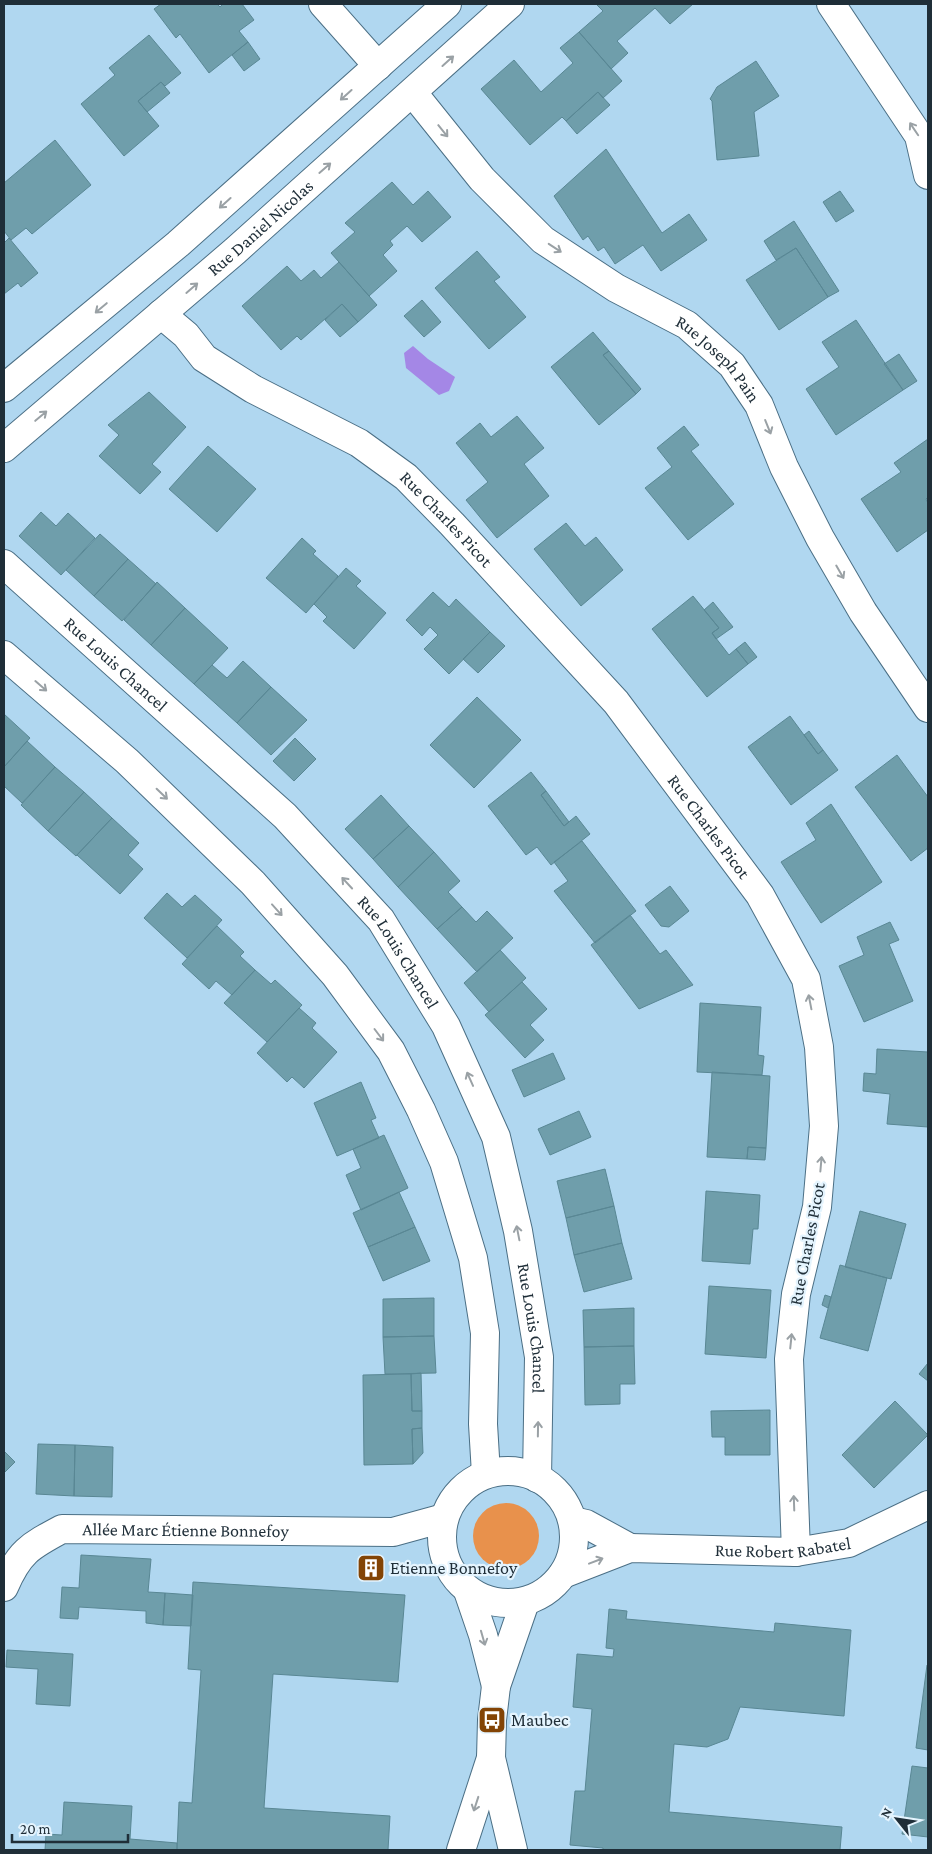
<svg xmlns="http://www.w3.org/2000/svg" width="932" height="1854" font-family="'Crimson Pro',serif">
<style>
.green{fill:#e8914c}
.water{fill:#a487e6}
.building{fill:#6f9eab;stroke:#598794}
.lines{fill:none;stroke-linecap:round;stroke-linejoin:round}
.minor-casing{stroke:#4b6f85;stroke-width:30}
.minor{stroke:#fff;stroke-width:28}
.oneway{stroke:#9aa1a5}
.labels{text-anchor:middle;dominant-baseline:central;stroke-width:4.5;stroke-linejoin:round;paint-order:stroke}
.street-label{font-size:18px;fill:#1f2e38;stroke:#e4f4fe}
.poi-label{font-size:18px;fill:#1f2e38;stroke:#e4f4fe;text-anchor:start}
</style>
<rect width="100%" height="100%" fill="#b0d7f0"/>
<path class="green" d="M473 1536a33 33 0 1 1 66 0a33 33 0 1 1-66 0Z"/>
<path class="water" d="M413 346 428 359 455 377 449 391 439 395 406 368 404 353Z"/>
<path class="building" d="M161 4H217L220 7 223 4H242L254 20 239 31 248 42 209 73 180 34 176 38 154 9Z
M596 4H693L670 24 655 8 617 41 628 53 611 69 579 32 603 11Z
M579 32 622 81 603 98 598 92 566 121 562 117 530 145 481 89 514 60 541 92 573 63 560 48Z
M149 35 181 73 165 86 161 82 138 101 159 126 124 156 81 104 115 75 109 68Z
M248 42 260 59 244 71 232 55Z
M756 61 779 96 754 112 759 156 717 160 712 101 710 99 717 87Z
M161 82 170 93 147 112 138 101Z
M598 92 610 105 577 134 566 121Z
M55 140 91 185 32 234 26 228 11 240 4 231V183Z
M606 149 662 233 689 214 707 240 661 271 643 245 615 264 604 247 598 251 588 236 583 240 554 196Z
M392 182 413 205 428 191 451 217 422 242 407 226 390 241 393 245 383 255 397 271 369 296 331 253 355 232 345 223Z
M840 191 854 211 836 222 823 202Z
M794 221 839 291 828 297 796 248 776 260 764 241Z
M9 238 38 273 21 287 18 283 4 294V243Z
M796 248 828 297 779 330 746 280Z
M477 251 500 277 494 281 526 317 489 349 435 288Z
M339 262 377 305 358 322 342 304 301 340 297 336 281 350 242 306 287 266 301 281 314 270 321 278Z
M422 300 441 322 424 337 404 316Z
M342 304 358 322 340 337 325 320Z
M856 320 903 390 836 435 806 389 839 367 822 342Z
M593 332 609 351 603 355 636 394 599 425 551 367Z
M609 351 641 389 636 394 603 355Z
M899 354 917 381 903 390 884 364Z
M149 392 186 427 152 464 161 472 140 494 99 456 119 435 108 425Z
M517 416 544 448 524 464 549 496 497 538 466 500 488 482 456 443 480 423 491 437Z
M684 426 699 445 691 451 734 504 688 540 645 488 672 467 657 448Z
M928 439V497L926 499 928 503V530L897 552 861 499 901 472 894 463Z
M208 446 256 489 217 532 169 489Z
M41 512 56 526 68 513 95 538 61 575 19 536Z
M566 523 585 546 596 537 623 570 581 606 534 549Z
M100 534 128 559 94 596 66 570Z
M302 538 316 551 313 554 338 576 306 613 266 578Z
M128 559 156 584 122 621 94 596Z
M346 568 361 581 356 586 386 613 354 649 323 621 327 617 314 604Z
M157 582 185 608 151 645 124 620Z
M433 592 449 607 456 599 490 632 449 674 424 649 438 635 430 627 422 636 406 620Z
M693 596 719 628 712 633 729 655 736 649 748 664 707 697 652 629Z
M713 602 733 627 716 639 712 633 719 628 704 610Z
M185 608 228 648 194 684 151 645Z
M490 632 505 646 478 673 463 659Z
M745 642 757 657 748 664 736 649Z
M243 661 271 687 237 723 194 684 212 665 227 678Z
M271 687 307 720 271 755 237 723Z
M477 697 521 740 474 788 430 745Z
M4 714 30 738 4 767Z
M790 716 818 754 823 750 838 770 791 805 748 747Z
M809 731 823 750 818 754 804 735Z
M295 738 316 759 294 781 273 761Z
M27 741 55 767 22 803 4 786V767Z
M897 755 928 797V848L911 861 855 787Z
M55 767 84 792 48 831 21 805Z
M531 772 546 791 541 795 564 826 576 816 590 834 551 865 537 847 526 855 488 806Z
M546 791 569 822 564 826 541 795Z
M84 792 112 818 76 856 48 831Z
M381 795 409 826 373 859 345 829Z
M831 804 882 882 821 923 781 862 816 840 806 823Z
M112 818 139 843 128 855 143 869 120 894 77 855Z
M409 826 434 852 398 887 373 859Z
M582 841 636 911 595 943 554 891 568 881 554 862Z
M434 852 460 881 448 892 462 907 437 929 398 887Z
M670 886 689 911 669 927 661 926 645 905Z
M167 893 182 907 195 895 222 920 187 958 144 918Z
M462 907 476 922 487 911 513 938 477 972 437 929Z
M630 915 660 954 666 950 693 985 639 1009 591 945Z
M890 922 899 940 889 944 913 1001 864 1022 839 966 864 955 857 937Z
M217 926 244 952 240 956 255 970 232 995 216 981 209 989 182 964Z
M500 950 526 978 489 1012 464 983Z
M255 970 271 984 275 980 302 1005 267 1042 224 1003Z
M522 982 547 1009 530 1025 544 1040 525 1058 485 1015Z
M700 1003 761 1007 758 1055 764 1056 762 1075 697 1072Z
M299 1008 316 1023 312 1028 337 1052 304 1088 292 1077 287 1082 257 1053Z
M877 1049 928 1052V1127L887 1124 890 1094 863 1091 864 1073 876 1074Z
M553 1053 565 1079 524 1097 512 1070Z
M712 1072 770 1076 766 1148 748 1147 747 1159 707 1157Z
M361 1082 376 1118 371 1120 379 1138 337 1156 314 1103Z
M579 1111 591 1137 550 1155 538 1129Z
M384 1135 408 1188 361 1210 346 1175 361 1168 353 1149Z
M748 1147 766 1148 765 1160 747 1159Z
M605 1169 614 1206 566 1218 557 1181Z
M706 1191 760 1195 758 1229H753L750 1264 702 1261Z
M399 1192 415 1227 368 1247 353 1213Z
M614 1206 622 1243 574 1255 566 1218Z
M860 1211 906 1224 891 1279 845 1267Z
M415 1227 430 1261 383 1281 368 1247Z
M622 1243 632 1279 584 1292 574 1255Z
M840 1265 887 1278 868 1351 820 1338Z
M709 1286 771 1290 766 1358 705 1354Z
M825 1295 831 1297 828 1308 822 1305Z
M434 1298V1336L383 1337V1299Z
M634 1308V1346L584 1347 583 1310Z
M434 1336 436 1373 385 1374 383 1337Z
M634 1346 635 1384H620V1404L585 1405 584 1347Z
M928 1363V1381L919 1374Z
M421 1373 422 1411H412L411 1374Z
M411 1374 412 1411H422V1428L412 1429 413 1464 364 1465 363 1375Z
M895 1401 928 1435 874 1488 842 1455Z
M770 1410V1455H725V1437H712L711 1411Z
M422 1428 423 1453 413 1464 412 1429Z
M38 1444 75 1445 74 1496 36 1494Z
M75 1445 113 1447 112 1497 74 1496Z
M4 1451 15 1462 4 1473Z
M81 1555 151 1559 148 1592 165 1593 163 1625 146 1623V1611L79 1607 78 1619 60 1618 62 1587 79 1588Z
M361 1559H382L381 1577H360Z
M193 1582 405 1595 398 1682 273 1674 264 1808 390 1816 388 1850H177L179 1802 192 1803 201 1670 188 1669Z
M165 1593 193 1595 191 1626 163 1625Z
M609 1609 627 1611 626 1619 774 1632 775 1623 851 1630 844 1716 740 1707 728 1739 707 1747 674 1744 669 1812 842 1827 840 1850H603V1848L570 1845 575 1791H585L592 1709 573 1707 577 1654 613 1657 614 1649 606 1648Z
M7 1650 73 1654 70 1706 36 1704 38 1669 6 1667Z
M927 1665H928V1750L916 1748Z
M912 1766 928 1768V1837L902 1834Z
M64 1802 132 1806 130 1839 177 1843V1850H45L46 1834 62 1835Z"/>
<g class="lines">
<defs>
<g id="minor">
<path d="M323 4 378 66"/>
<path d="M831 4 919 136 928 175"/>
<path id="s1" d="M413 93 482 179 543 240 616 288 687 325 732 365 759 405 784 467 820 538 863 612 928 708"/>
<path id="s2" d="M161 314 186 335 204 358 253 389 359 443 406 477 452 524 616 702 760 895 806 979 819 1047 824 1126 817 1207 796 1294 789 1359 796 1552"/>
<path d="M4 388 178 244 447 4"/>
<path id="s3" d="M4 448 235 251 510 4"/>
<path id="s4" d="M4 564 285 816 381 920 446 1026 496 1137 518 1231 539 1357 537 1478"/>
<path d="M4 655 127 761 253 883 335 975 391 1051 421 1110 444 1162 473 1258 485 1333 483 1424 486 1474"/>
<circle cx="508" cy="1537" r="66"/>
<path d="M573 1521 586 1524 630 1548"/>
<path id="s5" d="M563 1574 630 1548 796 1552 849 1543 928 1505"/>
<path id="s6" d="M4 1587C19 1552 30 1546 62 1529L393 1532 444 1518"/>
<path d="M468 1591 483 1635 496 1686"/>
<path d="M461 1850 491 1758"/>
<path d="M513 1850 491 1758 492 1720 496 1686 525 1602"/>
</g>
</defs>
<use href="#minor" class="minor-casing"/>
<use href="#minor" class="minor"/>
</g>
<defs><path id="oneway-shaft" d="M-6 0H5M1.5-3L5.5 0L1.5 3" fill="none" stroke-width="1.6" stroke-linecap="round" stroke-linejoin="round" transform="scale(1.25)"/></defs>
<g class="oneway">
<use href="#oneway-shaft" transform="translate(448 61) rotate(-42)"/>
<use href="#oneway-shaft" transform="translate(346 95) rotate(138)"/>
<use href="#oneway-shaft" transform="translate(914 129) rotate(-124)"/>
<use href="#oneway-shaft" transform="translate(443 131) rotate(51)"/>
<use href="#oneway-shaft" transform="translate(325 168) rotate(-41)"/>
<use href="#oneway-shaft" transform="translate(225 203) rotate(138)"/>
<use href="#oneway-shaft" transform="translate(555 248) rotate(33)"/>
<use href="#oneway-shaft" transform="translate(192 288) rotate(-41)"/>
<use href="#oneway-shaft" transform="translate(101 308) rotate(140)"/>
<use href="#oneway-shaft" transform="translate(41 416) rotate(-40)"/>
<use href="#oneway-shaft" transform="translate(768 427) rotate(68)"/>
<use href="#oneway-shaft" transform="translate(840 572) rotate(60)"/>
<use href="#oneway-shaft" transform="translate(41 686) rotate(41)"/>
<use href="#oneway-shaft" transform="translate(162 794) rotate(44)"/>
<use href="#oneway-shaft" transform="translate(347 883) rotate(-133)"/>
<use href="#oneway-shaft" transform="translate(277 910) rotate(48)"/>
<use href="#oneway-shaft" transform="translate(810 1002) rotate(-101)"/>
<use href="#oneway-shaft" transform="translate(379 1035) rotate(53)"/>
<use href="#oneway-shaft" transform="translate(470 1079) rotate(-114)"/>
<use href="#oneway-shaft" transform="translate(821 1164) rotate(-85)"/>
<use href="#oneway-shaft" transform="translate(518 1233) rotate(-101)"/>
<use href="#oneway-shaft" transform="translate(791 1341) rotate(-84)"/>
<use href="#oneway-shaft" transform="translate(538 1429) rotate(-89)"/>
<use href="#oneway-shaft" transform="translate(794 1503) rotate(-92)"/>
<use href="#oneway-shaft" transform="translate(596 1561) rotate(-21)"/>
<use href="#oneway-shaft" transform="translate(483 1638) rotate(74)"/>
<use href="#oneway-shaft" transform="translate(476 1804) rotate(108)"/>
</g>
<defs>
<symbol id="building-square" viewBox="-11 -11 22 22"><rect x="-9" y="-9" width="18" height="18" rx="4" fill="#834405" stroke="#e4f4fe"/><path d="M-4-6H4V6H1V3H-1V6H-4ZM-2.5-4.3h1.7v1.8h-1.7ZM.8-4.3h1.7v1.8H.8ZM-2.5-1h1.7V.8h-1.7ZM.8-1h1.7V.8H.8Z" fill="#fff"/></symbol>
<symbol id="bus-square" viewBox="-11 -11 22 22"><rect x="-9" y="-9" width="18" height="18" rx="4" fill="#834405" stroke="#e4f4fe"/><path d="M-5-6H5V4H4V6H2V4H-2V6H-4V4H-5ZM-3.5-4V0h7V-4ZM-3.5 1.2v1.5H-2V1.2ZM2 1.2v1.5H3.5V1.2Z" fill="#fff"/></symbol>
</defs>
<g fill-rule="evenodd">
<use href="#building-square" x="355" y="1552" width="32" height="32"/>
<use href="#bus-square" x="476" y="1704" width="32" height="32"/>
</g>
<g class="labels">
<g class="street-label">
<text stroke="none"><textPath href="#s3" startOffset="338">Rue Daniel Nicolas</textPath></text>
<text stroke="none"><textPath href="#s1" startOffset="410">Rue Joseph Pain</textPath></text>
<text stroke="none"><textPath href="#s2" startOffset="355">Rue Charles Picot</textPath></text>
<text stroke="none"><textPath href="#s4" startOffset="150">Rue Louis Chancel</textPath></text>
<text stroke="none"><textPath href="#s2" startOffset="760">Rue Charles Picot</textPath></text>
<text stroke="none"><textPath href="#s4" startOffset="555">Rue Louis Chancel</textPath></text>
<text transform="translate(807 1244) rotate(-79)">Rue Charles Picot</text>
<text stroke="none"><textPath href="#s4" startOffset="960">Rue Louis Chancel</textPath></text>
<text stroke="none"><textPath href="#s6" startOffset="208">Allée Marc Étienne Bonnefoy</textPath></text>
<text stroke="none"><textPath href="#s5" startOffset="225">Rue Robert Rabatel</textPath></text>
</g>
<g class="poi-label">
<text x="390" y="1568">Etienne Bonnefoy</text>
<text x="511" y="1720">Maubec</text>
</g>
</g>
<rect width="932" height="1854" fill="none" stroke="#1f2e38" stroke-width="10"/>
<g transform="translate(897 1819) rotate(300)" stroke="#e4f4fe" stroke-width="4" paint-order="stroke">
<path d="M0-4L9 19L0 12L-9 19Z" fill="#1f2e38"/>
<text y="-8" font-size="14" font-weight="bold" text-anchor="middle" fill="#1f2e38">N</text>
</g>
<path d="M12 1834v8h116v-8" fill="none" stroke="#1f2e38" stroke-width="2.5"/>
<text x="20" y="1834" font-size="15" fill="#1f2e38" stroke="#e4f4fe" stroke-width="4" paint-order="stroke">20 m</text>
</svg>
